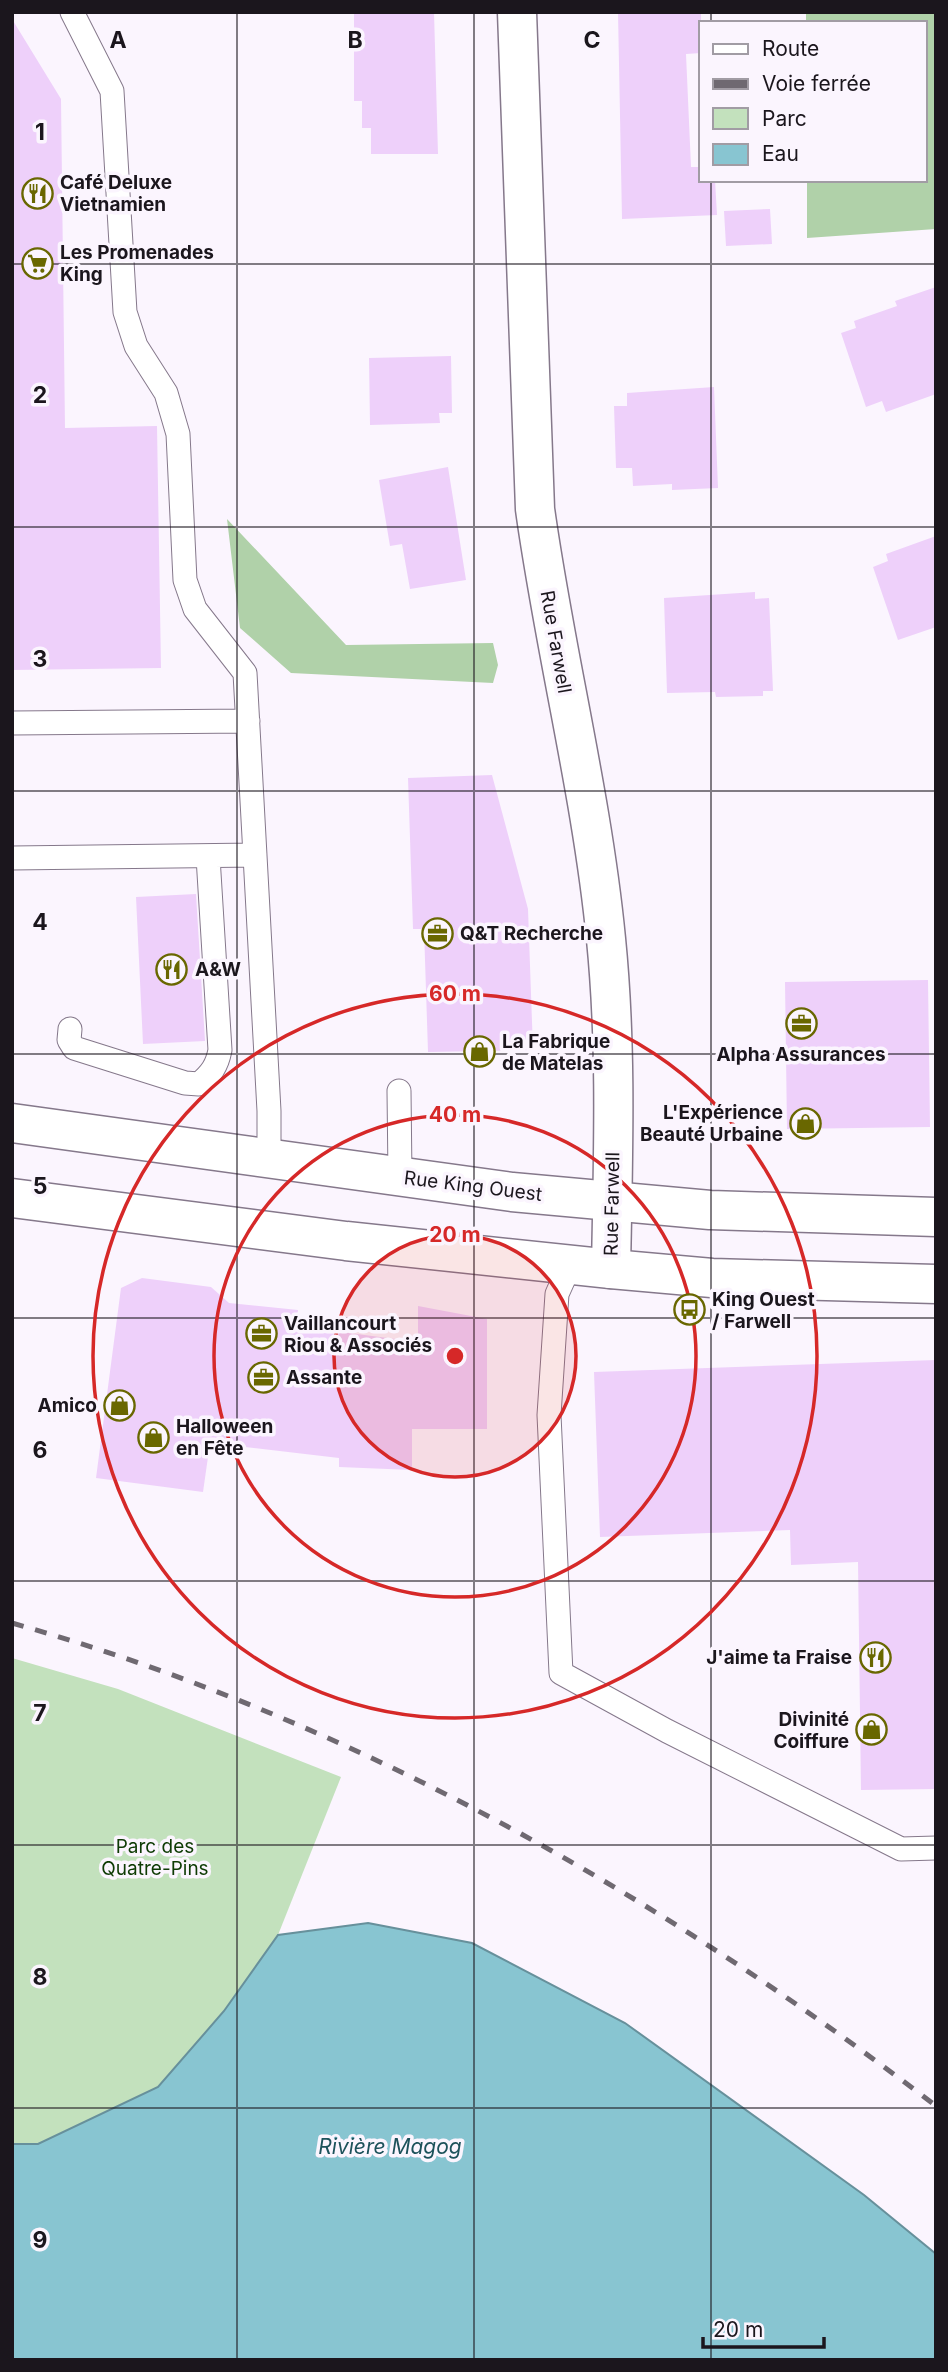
<svg xmlns="http://www.w3.org/2000/svg" width="948" height="2372" font-family="Inter,sans-serif">
<style>
.green{fill:#c3e1bd}
.forest{fill:#b0d1a9}
.water{fill:#88c5d1;stroke:#67909b;stroke-width:2}
.building{fill:#eed0fa}
.lines{fill:none;stroke-linecap:round;stroke-linejoin:round}
.service-casing{stroke:#85788b;stroke-width:25}
.minor-casing{stroke:#85788b;stroke-width:41}
.primary-casing{stroke:#85788b;stroke-width:41}
.service{stroke:#fff;stroke-width:23}
.minor{stroke:#fff;stroke-width:38}
.primary{stroke:#fff;stroke-width:38}
.rail{stroke:#6f6971;stroke-width:5;stroke-dasharray:12 12;stroke-linecap:butt}
.grid{fill:none;stroke:#1b161d;stroke-width:2;stroke-opacity:0.55}
.ring{fill:none;stroke:#d62828;stroke-width:3.5}
.labels{text-anchor:middle;dominant-baseline:central;stroke-width:7;stroke-linejoin:round;paint-order:stroke}
.poi-label{font-size:19px;font-weight:bold;fill:#1b161d;stroke:#fbf5fe;text-anchor:start}
.street-label{font-size:19px;fill:#1b161d;stroke:#fbf5fe}
.park-label{font-size:19px;fill:#0e3b04;stroke:#fbf5fe}
.water-label{font-size:21px;font-style:italic;fill:#1d525b;stroke:#fbf5fe}
.grid-label{font-size:23px;text-anchor:middle;font-weight:bold;fill:#1b161d;stroke:#fbf5fe;stroke-width:7;stroke-linejoin:round;paint-order:stroke}
.centre{fill:#d62828;stroke:#fbf5fe;stroke-width:3.5}
.ring-label{font-size:21px;text-anchor:middle;font-weight:bold;fill:#d62828;stroke:#fbf5fe;stroke-width:7;stroke-linejoin:round;paint-order:stroke}
</style>
<rect width="100%" height="100%" fill="#fbf5fe"/>
<path class="green" d="M12 1658 118 1689 341 1777 278 1935 224 2011 158 2087 38 2144H12Z"/>
<path class="forest" d="M806 12H936V229L807 238V180H925V23H806Z
M227 519 346 645 493 643 498 665 493 683 291 673 240 628Z"/>
<path class="water" d="M368 1923 472 1943 625 2023 864 2195 936 2254V2360H12V2144H38L158 2087 224 2011 278 1935Z"/>
<path class="building" d="M354 12H434L438 154H371V128H362V101H354Z
M618 12H701V53L686 54 691 167H701V180H715L717 215 622 219Z
M12 19 61 99 65 428 157 426 161 668 12 670Z
M770 209 772 244 726 246 724 211Z
M936 287V394L886 412 882 401 866 407 841 333 856 328 854 321 897 306 895 301Z
M451 356 452 413H439L440 423 370 425 369 358Z
M714 387 718 488 672 490V484L633 486 632 468H616L614 406H627V393Z
M448 467 466 580 410 589 402 544 390 546 379 480Z
M936 536V627L898 640 873 567 888 561 886 554Z
M755 592V599L769 598 773 691H763V696L716 697 715 692 667 693 664 598Z
M492 775 528 909 533 1050 428 1052 424 929H413L408 778Z
M196 894 205 1041 143 1044 136 897Z
M928 980 930 1127 787 1129 785 982Z
M142 1278 211 1287 229 1303 298 1310 296 1326 418 1342V1306L487 1319V1429H412V1470L339 1467V1458L210 1443 203 1492 96 1478 121 1288Z
M936 1360V1789L861 1790 858 1562 791 1565 790 1530 600 1537 594 1372Z"/>
<g class="lines">
<defs>
<path id="service" d="M72 12 112 91 125 312 136 346 166 393 178 434 185 580 195 609 245 673 269 1111V1157
M12 723 248 721
M12 858 255 855
M70 1029 69 1040 74 1048 185 1083 199 1084C211 1074 217 1066 220 1050L208 857
M399 1091 400 1176
M570 1265 557 1294 549 1415 561 1673 667 1731 901 1849 936 1848"/>
<path id="minor" d="M517 12 535 509C555 653 592 795 606 939 617 1048 613 1159 611 1269"/>
<path id="primary" d="M12 1123 512 1192 710 1210 936 1217
M12 1198 346 1241 611 1269 712 1278 936 1284"/>
</defs>
<use href="#service" class="service-casing"/>
<use href="#minor" class="minor-casing"/>
<use href="#primary" class="primary-casing"/>
<use href="#service" class="service"/>
<use href="#minor" class="minor"/>
<use href="#primary" class="primary"/>
<path class="rail" d="M12 1623C349 1718 659 1894 936 2106"/>
</g>
<path class="grid" d="M237 12V2360M474 12V2360M711 12V23M711 180V2360M12 264H936M12 527H936M12 791H936M12 1054H936M12 1318H936M12 1581H936M12 1845H936M12 2108H936"/>
<circle cx="455" cy="1356" r="121" fill="#d62828" fill-opacity=".12"/>
<g class="ring">
<circle cx="455" cy="1356" r="121"/>
<circle cx="455" cy="1356" r="241"/>
<circle cx="455" cy="1356" r="362"/>
</g>
<defs>
<symbol id="restaurant-ring" viewBox="-11 -11 22 22"><circle r="9.5" fill="#fbf5fe" stroke="#696700" stroke-width="1.5"/><path d="M-5-6h1v4h1v-4h1v4h1v-4h1v5L-1.5 .5V6h-2V.5L-5-1ZM5-6V6H3V1.5H1.5Q1.5-4 5-6Z" fill="#696700"/></symbol>
<symbol id="supermarket-ring" viewBox="-11 -11 22 22"><circle r="9.5" fill="#fbf5fe" stroke="#696700" stroke-width="1.5"/><path d="M-6-5.5h2.5l.6 2H6L4.5 2H-2.5L-4.4-4H-6ZM-1.5 3.2a1.3 1.3 0 1 0 .1 0ZM3 3.2a1.3 1.3 0 1 0 .1 0Z" fill="#696700"/></symbol>
<symbol id="office-ring" viewBox="-11 -11 22 22"><circle r="9.5" fill="#fbf5fe" stroke="#696700" stroke-width="1.5"/><path d="M-6-3h4V-5.5h4V-3h4V5H-6ZM-1-4.5V-3h2v-1.5ZM-6 0V1H6V0Z" fill="#696700"/></symbol>
<symbol id="shop-ring" viewBox="-11 -11 22 22"><circle r="9.5" fill="#fbf5fe" stroke="#696700" stroke-width="1.5"/><path d="M-5-2.5h2.3a2.7 3.5 0 0 1 5.4 0H5L5.5 6h-11ZM-1.5-2.5h3a1.5 2.3 0 0 0-3 0Z" fill="#696700"/></symbol>
<symbol id="bus-ring" viewBox="-11 -11 22 22"><circle r="9.5" fill="#fbf5fe" stroke="#696700" stroke-width="1.5"/><path d="M-5-6H5V4H4V6H2V4H-2V6H-4V4H-5ZM-3.5-4V0h7V-4ZM-3.5 1.2v1.5H-2V1.2ZM2 1.2v1.5H3.5V1.2Z" fill="#696700"/></symbol>
</defs>
<g fill-rule="evenodd">
<use href="#restaurant-ring" x="20" y="176" width="35" height="35"/>
<use href="#supermarket-ring" x="20" y="246" width="35" height="35"/>
<use href="#office-ring" x="420" y="916" width="35" height="35"/>
<use href="#restaurant-ring" x="154" y="952" width="35" height="35"/>
<use href="#office-ring" x="784" y="1006" width="35" height="35"/>
<use href="#shop-ring" x="462" y="1034" width="35" height="35"/>
<use href="#shop-ring" x="788" y="1106" width="35" height="35"/>
<use href="#bus-ring" x="672" y="1292" width="35" height="35"/>
<use href="#office-ring" x="244" y="1316" width="35" height="35"/>
<use href="#office-ring" x="246" y="1360" width="35" height="35"/>
<use href="#shop-ring" x="102" y="1388" width="35" height="35"/>
<use href="#shop-ring" x="136" y="1420" width="35" height="35"/>
<use href="#restaurant-ring" x="858" y="1640" width="35" height="35"/>
<use href="#shop-ring" x="854" y="1712" width="35" height="35"/>
</g>
<g class="labels">
<g class="poi-label">
<text x="60" y="182">Café Deluxe<tspan x="60" dy="22">Vietnamien</tspan></text>
<text x="60" y="252">Les Promenades<tspan x="60" dy="22">King</tspan></text>
<text x="460" y="933">Q&amp;T Recherche</text>
<text x="195" y="969">A&amp;W</text>
<text x="502" y="1041">La Fabrique<tspan x="502" dy="22">de Matelas</tspan></text>
<text x="801" y="1054" text-anchor="middle">Alpha Assurances</text>
<text x="783" y="1112" text-anchor="end">L'Expérience<tspan x="783" dy="22">Beauté Urbaine</tspan></text>
<text x="712" y="1299">King Ouest<tspan x="712" dy="22">/ Farwell</tspan></text>
<text x="284" y="1323">Vaillancourt<tspan x="284" dy="22">Riou &amp; Associés</tspan></text>
<text x="286" y="1377">Assante</text>
<text x="97" y="1405" text-anchor="end">Amico</text>
<text x="176" y="1426">Halloween<tspan x="176" dy="22">en Fête</tspan></text>
<text x="852" y="1657" text-anchor="end">J'aime ta Fraise</text>
<text x="849" y="1719" text-anchor="end">Divinité<tspan x="849" dy="22">Coiffure</tspan></text>
</g>
<g class="street-label">
<text transform="translate(556 642) rotate(80)">Rue Farwell</text>
<text transform="translate(473 1186) rotate(7)">Rue King Ouest</text>
<text transform="translate(612 1204) rotate(-89)">Rue Farwell</text>
</g>
<g class="park-label">
<text x="155" y="1846">Parc des<tspan x="155" dy="22">Quatre-Pins</tspan></text>
</g>
<g class="water-label">
<text x="390" y="2146">Rivière Magog</text>
</g>
</g>
<g class="grid-label">
<text x="118" y="48">A</text>
<text x="355" y="48">B</text>
<text x="592" y="48">C</text>
<text x="40" y="140">1</text>
<text x="40" y="403">2</text>
<text x="40" y="667">3</text>
<text x="40" y="930">4</text>
<text x="40" y="1194">5</text>
<text x="40" y="1458">6</text>
<text x="40" y="1721">7</text>
<text x="40" y="1985">8</text>
<text x="40" y="2248">9</text>
</g>
<circle cx="455" cy="1356" r="10" class="centre"/>
<g class="ring-label">
<text x="455" y="1001">60 m</text>
<text x="455" y="1122">40 m</text>
<text x="455" y="1242">20 m</text>
</g>
<rect width="948" height="2372" fill="none" stroke="#1b161d" stroke-width="28"/>
<rect x="699" y="21" width="228" height="161" fill="#fbf5fe" stroke="#a19ca4" stroke-width="2"/>
<rect x="713" y="44" width="35" height="10" fill="#ffffff" stroke="#a19ca4" stroke-width="2"/>
<text x="762" y="56" font-size="21" fill="#1b161d">Route</text>
<rect x="713" y="79" width="35" height="10" fill="#6f6971" stroke="#a19ca4" stroke-width="2"/>
<text x="762" y="91" font-size="21" fill="#1b161d">Voie ferrée</text>
<rect x="713" y="108" width="35" height="21" fill="#c3e1bd" stroke="#a19ca4" stroke-width="2"/>
<text x="762" y="126" font-size="21" fill="#1b161d">Parc</text>
<rect x="713" y="144" width="35" height="21" fill="#88c5d1" stroke="#a19ca4" stroke-width="2"/>
<text x="762" y="161" font-size="21" fill="#1b161d">Eau</text>
<path d="M703 2337v10h121v-10" fill="none" stroke="#1b161d" stroke-width="3.5"/>
<text x="713" y="2337" font-size="21" fill="#1b161d" stroke="#fbf5fe" stroke-width="5" paint-order="stroke">20 m</text>
</svg>
